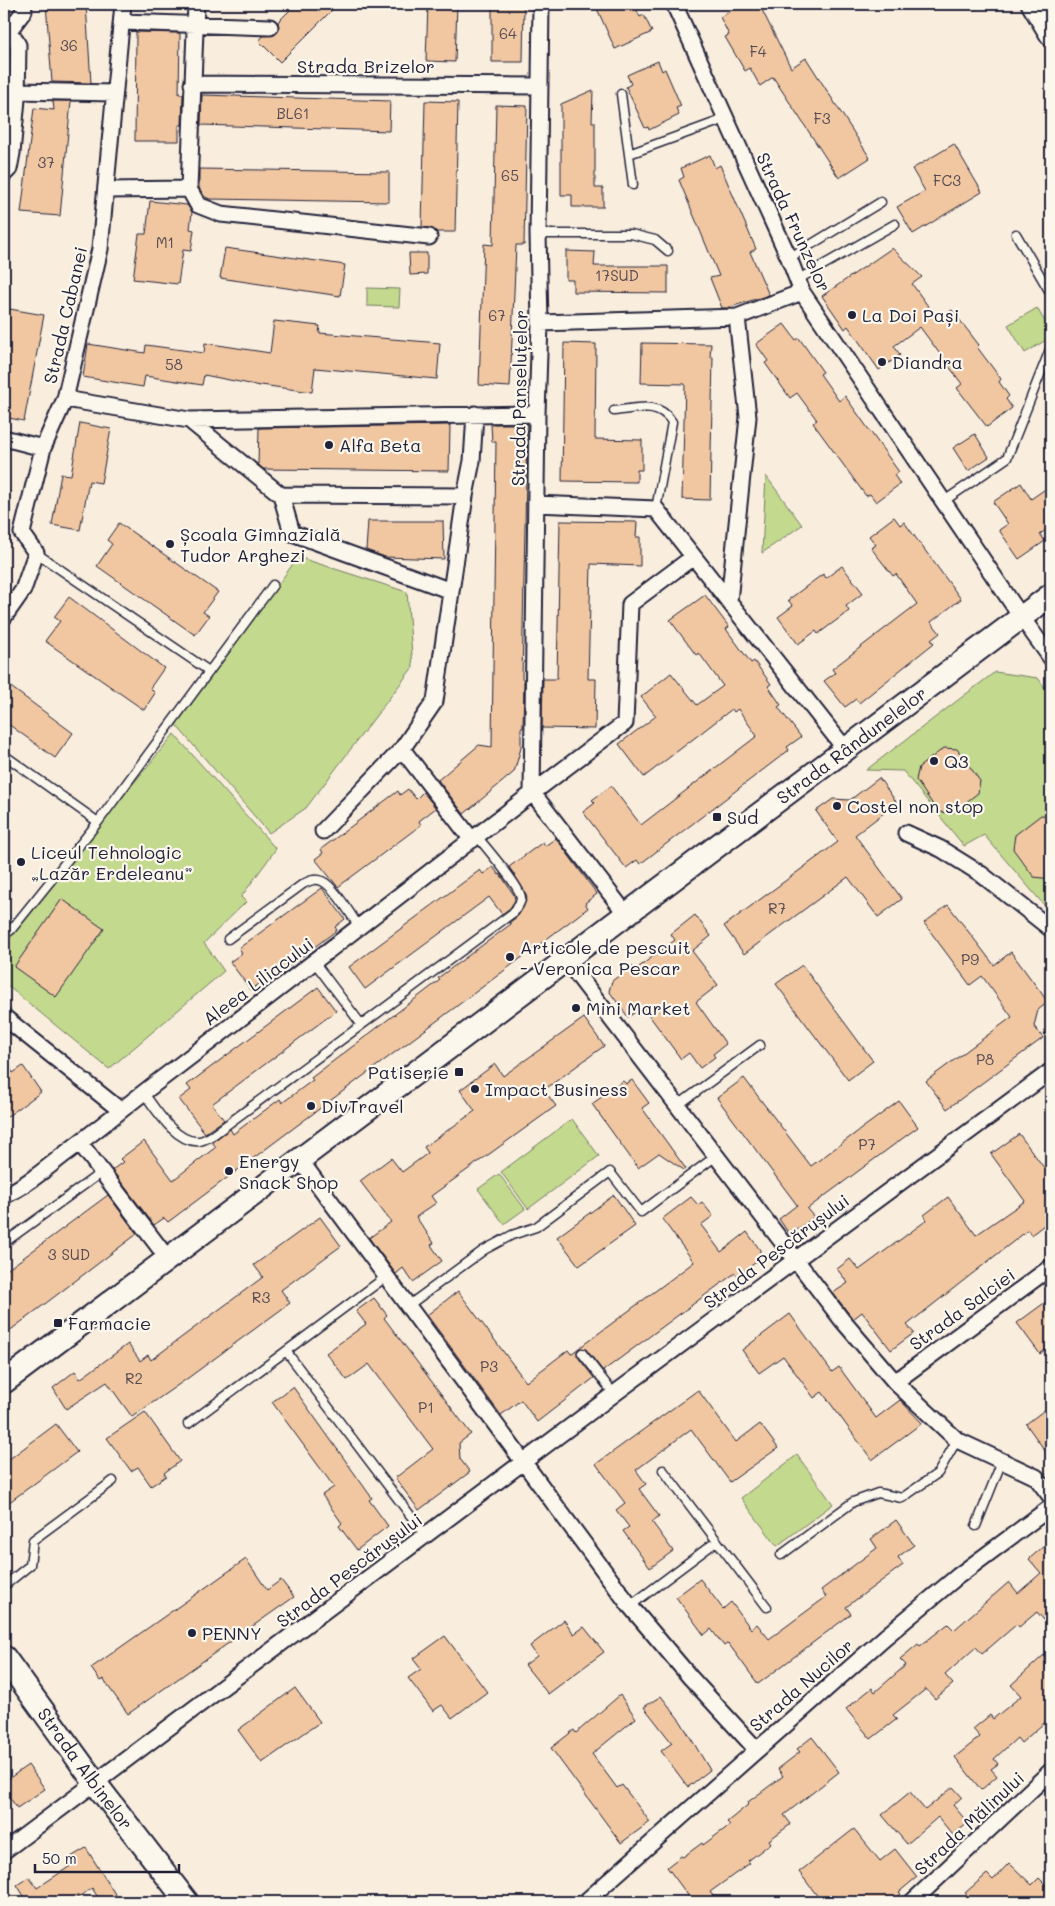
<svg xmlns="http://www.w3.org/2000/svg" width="1055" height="1906" font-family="Mali,sans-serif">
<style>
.green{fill:#c3d98e;stroke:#727e64}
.building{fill:#f1c7a1;stroke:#22223b}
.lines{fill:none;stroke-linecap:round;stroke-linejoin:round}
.lane-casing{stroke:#22223b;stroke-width:11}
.street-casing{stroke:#22223b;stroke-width:19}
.secondary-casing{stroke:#22223b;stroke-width:26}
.lane{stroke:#fbf7ec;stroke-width:8}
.street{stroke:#fbf7ec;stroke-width:15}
.secondary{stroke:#fbf7ec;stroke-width:22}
.poi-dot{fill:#22223b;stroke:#fbf7ec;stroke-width:2}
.labels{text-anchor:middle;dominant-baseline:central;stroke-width:4.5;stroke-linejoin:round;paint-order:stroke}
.number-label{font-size:15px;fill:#564b54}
.street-label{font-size:18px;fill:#22223b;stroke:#fbf7ec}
.poi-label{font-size:18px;fill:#22223b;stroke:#fbf7ec;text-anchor:start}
</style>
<rect width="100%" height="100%" fill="#f9eddd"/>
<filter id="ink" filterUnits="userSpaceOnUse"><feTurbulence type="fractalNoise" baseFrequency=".02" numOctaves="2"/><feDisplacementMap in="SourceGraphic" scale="10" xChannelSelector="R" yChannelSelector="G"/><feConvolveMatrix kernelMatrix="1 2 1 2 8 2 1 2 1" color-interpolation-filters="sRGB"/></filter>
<g filter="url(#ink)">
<path class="green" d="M367 288 400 289 399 307 367 306Z
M1037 308 1051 332V337L1025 353 1008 325Z
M766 476 802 525 762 553Z
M298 557 407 592 413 667 306 808 269 833 176 725Z
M995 672 1038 678 1051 696V911L1050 912 984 835 964 846 903 771 866 770Z
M174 734 276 849 241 897 246 902 204 943 224 971 109 1069 4 983V941Z
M572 1119 599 1156 528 1209 501 1172Z
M499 1174 525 1209 504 1224 478 1189Z
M797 1455 833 1504 777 1546 741 1498Z"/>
<path class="building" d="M46 4H86L91 83 52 82Z
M296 4H338L280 62 259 41 263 36 274 35 278 32 279 27 278 22Z
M428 4H457L455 62 426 61Z
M492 4H524L523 62H492Z
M595 4H634L640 17 644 15 652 32 615 49Z
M743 4H759L791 68 806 58 870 158 839 178 773 77 760 86 750 68 745 71 725 37 729 35 720 17Z
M136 32 180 33 179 94H183L182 125H179V141H135Z
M658 61 662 71 665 69 681 106 676 108 679 115 649 130 648 127 645 128 626 87 631 84 627 75Z
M593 90 592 122H595V188H603V207H572V195H561V104Z
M202 95 390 101 389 131 201 125Z
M53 101H71L60 216 21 213 34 108 54 110Z
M425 101 458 102 455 232H437L430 228 422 227Z
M496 105 527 106 524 245H516L510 387 479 385 484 244 493 245Z
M954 144 982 192 913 234 897 207 925 191 912 169Z
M710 155 715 168 720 165 756 249 750 252 769 295 727 308H722L710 278 719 276 679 180 684 177 681 168Z
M199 169 389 172V202L210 199 205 197 199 188Z
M150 201 187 205 192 212 190 229 194 230 191 251 183 250 178 284 133 279 139 234H146Z
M225 248 345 265 340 296 220 278Z
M892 248 922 277 912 284 938 320 952 310 979 345 977 347 1001 379 999 382 1009 396 1006 399 1012 408 987 427 957 388 962 384 920 327 894 346 900 355 879 370 848 326 845 329 822 296Z
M566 251 595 252 594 266H668V293L573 292V280H566Z
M409 253H427V274L410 275Z
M4 308 44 315 24 421 4 417Z
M274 321 320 326 319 333 440 343 437 379 315 368 312 392 261 385 260 386 204 375 202 385 145 376 143 387 83 377 88 344 145 353 146 345 204 353 205 343 270 353Z
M784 324 796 340 799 338 823 372 820 374 839 401 845 396 899 472 894 475 900 484 876 502 870 494 866 496 813 423 817 420 797 393 790 398 765 363 768 361 756 344Z
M564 343 596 344 595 439 642 440V470H637V482L562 481Z
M642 343 711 344 710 357H713L710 500 682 499 685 384 641 383Z
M80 423 111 429 101 483 89 481 80 530 52 525 61 474 71 475Z
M491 424H527L522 679H524L523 728H521V748L514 772 464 814 438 780 479 745 492 747 496 442H492Z
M450 425 449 471 263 469 258 464 259 428Z
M975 434 989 457 968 471 953 448Z
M1021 483 1031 499 1051 485V527L1040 534 1045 541 1019 559 999 530 1008 524 993 502Z
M894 517 900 525 904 522 961 599 931 622 940 633 931 640 934 643 859 703 856 699 845 707 824 681 835 673 832 669 917 604 896 574 893 576 871 548 876 545 869 536Z
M368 521H443L444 559 385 557 366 550Z
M560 521 637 522 636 537H640V566L591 564 588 679H596L595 729 542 728 543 679H557Z
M119 523 218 592 203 612 209 616 195 635 97 566 112 544 107 540Z
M842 566 863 593 846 606 849 611 818 634 816 631 798 644 778 617 793 606 788 600 823 574 826 578Z
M705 595 729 627 726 629 751 663 754 661 771 684 768 686 781 705 778 707 801 737 787 747 789 750 640 864 637 860 626 868 583 812 595 803 592 800 611 786 641 825 757 736 738 709 734 712 732 709 644 777 619 744 656 716 641 697 671 673 697 705 723 686 699 653 696 655 670 620Z
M69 597 164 668 150 688 155 693 144 710 45 641 60 621 54 617Z
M4 682 73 733 55 758 4 721Z
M944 748 957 749 980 781 978 793 952 813 938 812 916 780 919 767Z
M879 778 897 803 855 835 902 899 878 917 848 877 744 954 724 926 838 842 816 811 833 799 850 800Z
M408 789 416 799 423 792 436 808 419 821 421 825 338 887 315 859 323 853 321 849 398 791 400 795Z
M1041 815 1051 816V879L1034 877 1013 849 1015 835Z
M556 838 597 894 585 903 588 908 168 1222 164 1218 154 1225 112 1170 123 1162 120 1159 144 1141 173 1180 216 1147 212 1142 230 1129 233 1134 280 1099 282 1103 313 1080 311 1078 440 980 438 978 511 924 509 923 518 916 523 908 527 898 524 890 509 867 543 842 545 846Z
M493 867 499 875 500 874 514 895 515 900 510 908 502 914 489 897 365 989 349 967 480 870 483 874Z
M322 888 345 919 335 927 337 930 268 982 266 979 251 990 230 962 242 953 239 948Z
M62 899 104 929 56 997 14 967Z
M948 905 994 965 1011 952 1048 1002 1038 1010 1034 1026 1043 1038 947 1109 926 1081 1012 1017 982 976 970 985 924 923Z
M695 915 711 936 692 951 718 985 696 1002 726 1044 713 1054 715 1057 700 1068 689 1053 681 1059 643 1007 628 1017 609 991 612 981 632 966 635 970 675 940 671 934Z
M802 965 873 1061 848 1080 776 984Z
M318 987 336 1011 212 1104 224 1120 205 1133 179 1099 191 1090 187 1085Z
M584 1018 604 1046 544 1090 556 1106 431 1196 436 1203 416 1217 434 1243 431 1245 442 1261 413 1282 403 1268 396 1274 369 1238 391 1222 360 1181 391 1158 402 1172 428 1153 424 1147 475 1111 460 1090 495 1064 503 1076Z
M4 1058 13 1073 23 1066 41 1092 4 1119Z
M744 1078 811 1166 899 1101 918 1127 807 1209 814 1217 790 1235 779 1219 797 1205 717 1098Z
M632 1080 649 1103 642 1108 686 1169 684 1170 659 1153 638 1168 592 1104 623 1081 626 1084Z
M1019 1134 1051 1177V1210L1044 1216 1048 1222 1031 1235 1028 1230 907 1325 914 1333 891 1350 862 1312 853 1319 833 1293 848 1283 837 1269 850 1259 859 1270 927 1220 924 1215 948 1197 976 1235 1025 1201 991 1154Z
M108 1195 137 1234 4 1335V1272Z
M614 1195 635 1226 579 1266 557 1237Z
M691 1197 698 1205 702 1202 713 1216 701 1225 721 1252 747 1232 760 1250 759 1260 737 1276 735 1273 603 1371 586 1349 579 1348 577 1351V1356L594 1378 537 1422 521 1400 501 1415 427 1315 458 1291 526 1382 568 1350 571 1354 694 1262 662 1219Z
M320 1217 341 1246 281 1290 290 1303 188 1378 132 1417 107 1382 66 1409 53 1388 75 1371 80 1379 128 1344 140 1361 148 1355 151 1360 263 1277 254 1265Z
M374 1298 387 1315 384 1318 471 1434 459 1443 460 1459 470 1472 419 1510 395 1478 433 1449 369 1364 347 1380 326 1353 366 1324 356 1311Z
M1051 1298V1345L1040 1354 1017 1323Z
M790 1314 832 1372 839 1367 876 1418 900 1400 922 1423 872 1460 822 1392 814 1398 783 1356 759 1373 742 1350Z
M293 1387 372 1498 369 1500 388 1526 357 1550 339 1526 342 1523 322 1495 334 1487 272 1402Z
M698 1390 736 1442 760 1424 778 1448 730 1482 691 1429 636 1470 646 1484 639 1489 659 1516 652 1522 673 1551 650 1568 623 1531 629 1527 616 1510 625 1503 596 1464Z
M1051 1405V1459L1026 1424Z
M145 1412 180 1461 164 1473 166 1476 151 1486 138 1467 131 1471 107 1438Z
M56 1424 77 1452 4 1506V1463Z
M896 1520 914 1545 898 1557 903 1565 846 1607 851 1614 758 1684 728 1643 724 1646 711 1629 704 1635 676 1597 700 1579 723 1609 731 1602 751 1629 757 1624 769 1639 826 1597 821 1590 877 1548 871 1539Z
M1051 1540V1628L1037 1612 1019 1627 1017 1624 982 1654 976 1647 945 1675 953 1684 935 1699 926 1689 893 1715 897 1719 871 1739 846 1709 872 1688 875 1692 906 1665 900 1659 918 1644 920 1646 948 1624 954 1630 1009 1582 1018 1593 1041 1573 1029 1559Z
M246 1559 267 1590 281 1580 294 1597 128 1714 103 1679 100 1681 91 1668Z
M564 1620 574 1634 584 1627 604 1652 548 1694 525 1665 537 1656 530 1646Z
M445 1636 487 1692 452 1718 442 1705 433 1711 408 1678 421 1669 413 1659Z
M1044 1655 1051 1663V1717L1021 1743 1017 1738 994 1759 998 1764 991 1769 997 1776 981 1790 955 1757 980 1737 973 1729 990 1715 993 1719 1021 1696 1011 1685Z
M295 1688 320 1722 262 1763 238 1730Z
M620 1695 636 1718 592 1754 617 1788 622 1785 650 1822 621 1843 551 1748 574 1730 576 1733Z
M661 1696 681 1722 710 1770 688 1787 661 1751 672 1743 644 1707Z
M812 1737 839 1772 784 1815 791 1824 769 1840 771 1843 748 1861 750 1863 710 1892 718 1902H693L667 1867 681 1856 683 1857 702 1843 703 1845 730 1825 727 1822 749 1804 748 1802 783 1776 778 1769 800 1752 797 1749Z
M28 1765 45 1789 17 1808 10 1798 4 1803V1782Z
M953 1787 962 1797 953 1805 968 1823 953 1835 938 1817 907 1844 882 1815 910 1792 925 1810Z
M854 1829 880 1861 895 1849 917 1877 899 1892 901 1894 891 1902H822L799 1872Z
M86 1848 120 1902H101L92 1888 71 1902H15L24 1896 17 1885 29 1877 37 1888 75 1863 71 1857Z
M1009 1863 1032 1885 1039 1878 1051 1890V1893L1046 1899 1050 1902H974L965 1893 987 1874 993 1880Z"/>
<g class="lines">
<defs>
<path id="lane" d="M621 94 633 185
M629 154 725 119
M538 234H631L655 240 668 251
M1016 234 1051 294
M789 258 881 202
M797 280 895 224
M614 411C637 409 658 400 672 422L656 509
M944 501 1007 458 1051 347
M36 553 209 671
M4 755 98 822
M4 935 11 930 98 822 273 585
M228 939 303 884C309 881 315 878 322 881 335 887 351 915 359 927
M315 963 361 1024
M143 1092C155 1108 176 1144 199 1141 203 1141 209 1137 213 1135L514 912C517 907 521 904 521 898 521 887 485 847 477 836
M677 1106 760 1045
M4 1243 102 1172
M409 1305 484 1250 512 1235 536 1227 610 1172 641 1212 716 1156
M286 1351 426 1536
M582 1353 614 1394
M188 1424 387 1276
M663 1470 767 1607
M976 1526 1002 1461
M781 1555 853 1502 878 1493 902 1498 938 1473 957 1440
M4 1586 30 1565 33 1540 113 1481
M630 1606 717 1541"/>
<path id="street" d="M674 4 789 258 802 292 1022 618 1051 658
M122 22 270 27
M4 30 14 38 18 45 17 99 12 153 9 169 4 174
M8 32 24 11 23 4
M192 84 540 86
M17 91 114 93
M189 189 196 4
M106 190 189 189 198 205 221 214 429 237
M540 323 737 317 802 292
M65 399 189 420 537 414
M189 420 281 495 465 496 472 461 475 414
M4 438 43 448
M281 495 292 533 451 591
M536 504 656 509 846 750
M729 601 748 417 737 317
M4 617 23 590 36 553 22 533 43 448 65 399 100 249 123 4
M402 749 472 840
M532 792 537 414 540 323 538 234 541 4
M532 792 626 914
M323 831 402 749 435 701 465 496
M906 833 941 849 981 874 1051 929
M566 960 842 1320 895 1382 957 1440 1036 1477 1051 1497
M4 1017 120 1110
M80 1143 168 1259
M300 1160 630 1606 690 1677 756 1749
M4 1196C25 1186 43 1171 62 1156 101 1127 138 1096 177 1067 327 953 474 836 625 723L630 604 693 557
M895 1382 1051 1267
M4 1851 614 1394 1051 1071
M585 1902 885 1637 958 1576 1051 1507
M912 1902 1051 1771"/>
<g id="secondary">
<path d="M1033 4 1051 34"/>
<path id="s1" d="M4 1382 1051 595"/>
<path id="s2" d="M4 1657 96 1784 187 1902"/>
</g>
</defs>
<use href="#lane" class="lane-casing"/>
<use href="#street" class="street-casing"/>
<use href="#secondary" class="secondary-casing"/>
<use href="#lane" class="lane"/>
<use href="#street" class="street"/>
<use href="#secondary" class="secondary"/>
</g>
</g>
<g class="poi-dot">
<circle cx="852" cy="315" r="5"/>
<circle cx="882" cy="362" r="5"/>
<circle cx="329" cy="445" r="5"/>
<circle cx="170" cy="544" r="5"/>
<circle cx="934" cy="761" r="5"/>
<circle cx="837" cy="806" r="5"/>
<rect x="712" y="812" width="10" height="10" rx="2.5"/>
<circle cx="21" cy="862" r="5"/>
<circle cx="510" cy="957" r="5"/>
<circle cx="576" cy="1008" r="5"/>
<rect x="454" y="1067" width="10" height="10" rx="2.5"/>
<circle cx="475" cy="1089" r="5"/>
<circle cx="311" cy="1106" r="5"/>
<circle cx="229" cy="1171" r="5"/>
<rect x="53" y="1318" width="10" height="10" rx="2.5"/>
<circle cx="192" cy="1633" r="5"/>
</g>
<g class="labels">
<g class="number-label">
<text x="508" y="33">64</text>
<text x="69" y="45">36</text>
<text x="758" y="51">F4</text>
<text x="293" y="113">BL61</text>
<text x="822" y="118">F3</text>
<text x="46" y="162">37</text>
<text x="510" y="175">65</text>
<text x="947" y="180">FC3</text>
<text x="165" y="242">M1</text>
<text x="617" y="275">17SUD</text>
<text x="497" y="315">67</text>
<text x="174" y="364">58</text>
<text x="777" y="908">R7</text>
<text x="970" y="959">P9</text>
<text x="985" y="1059">P8</text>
<text x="867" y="1144">P7</text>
<text x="69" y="1254">3 SUD</text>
<text x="261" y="1297">R3</text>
<text x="489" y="1366">P3</text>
<text x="134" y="1378">R2</text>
<text x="426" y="1407">P1</text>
</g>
<g class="street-label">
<text x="366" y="66">Strada Brizelor</text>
<text transform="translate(794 222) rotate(65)">Strada Frunzelor</text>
<text transform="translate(65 315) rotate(-77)">Strada Cabanei</text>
<text transform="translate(519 398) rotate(-89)">Strada Panseluțelor</text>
<text stroke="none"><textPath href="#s1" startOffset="1060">Strada Rândunelelor</textPath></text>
<text transform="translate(258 981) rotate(-37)">Aleea Liliacului</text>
<text transform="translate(776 1251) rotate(-37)">Strada Pescărușului</text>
<text transform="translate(962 1309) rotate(-36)">Strada Salciei</text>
<text transform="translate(349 1570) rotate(-37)">Strada Pescărușului</text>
<text transform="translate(801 1685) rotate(-41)">Strada Nucilor</text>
<text stroke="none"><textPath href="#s2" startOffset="138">Strada Albinelor</textPath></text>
<text transform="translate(969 1823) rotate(-43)">Strada Mălinului</text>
</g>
<g class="poi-label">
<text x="862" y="315">La Doi Pași</text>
<text x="892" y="362">Diandra</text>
<text x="339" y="445">Alfa Beta</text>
<text x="180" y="534">Școala Gimnazială<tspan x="180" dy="21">Tudor Arghezi</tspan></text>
<text x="944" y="761">Q3</text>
<text x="847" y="806">Costel non stop</text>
<text x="727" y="817">Sud</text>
<text x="31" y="852">Liceul Tehnologic<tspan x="31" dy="21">„Lazăr Erdeleanu”</tspan></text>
<text x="520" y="947">Articole de pescuit<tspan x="520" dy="21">- Veronica Pescar</tspan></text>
<text x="586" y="1008">Mini Market</text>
<text x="449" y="1072" text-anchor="end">Patiserie</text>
<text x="485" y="1089">Impact Business</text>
<text x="321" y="1106">DivTravel</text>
<text x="239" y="1161">Energy<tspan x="239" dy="21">Snack Shop</tspan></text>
<text x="68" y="1323">Farmacie</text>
<text x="202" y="1633">PENNY</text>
</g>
</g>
<rect width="1055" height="1906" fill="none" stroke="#fbf7ec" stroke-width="20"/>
<rect x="10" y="10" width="1035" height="1886" fill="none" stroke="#22223b" stroke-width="2" filter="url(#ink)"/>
<path d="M35 1864v8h144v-8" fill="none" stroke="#22223b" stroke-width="2.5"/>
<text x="42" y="1864" font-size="15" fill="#22223b" stroke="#fbf7ec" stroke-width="4" paint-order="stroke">50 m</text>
</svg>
